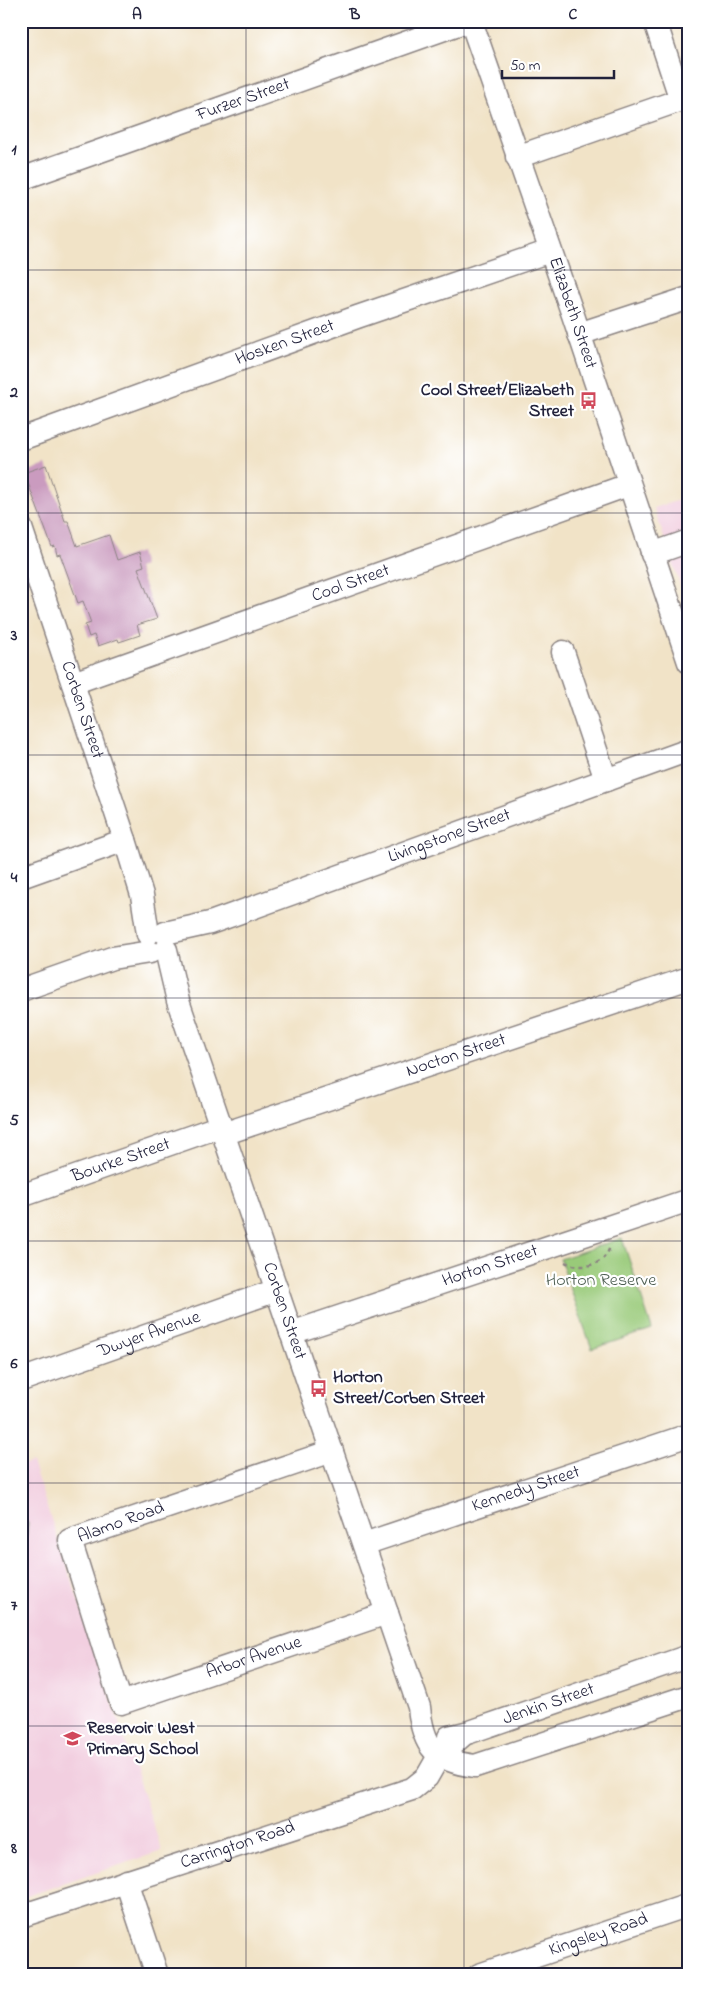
<svg xmlns="http://www.w3.org/2000/svg" width="710" height="1996" font-family="'Indie Flower',sans-serif">
<style>
.built{fill:#f2cfe0}
.green{fill:#99ca79;stroke:#5e765a}
.building{fill:#ca9bbf}
.lines{fill:none;stroke-linecap:round;stroke-linejoin:round}
.minor-casing{stroke:#8a8281;stroke-width:25}
.path{stroke:#8a8281;stroke-width:2.5;stroke-dasharray:4 4;stroke-linecap:butt}
.minor{stroke:#fff;stroke-width:22}
.grid{fill:none;stroke:#22223b;stroke-width:1;stroke-opacity:0.55}
.labels{text-anchor:middle;dominant-baseline:central;stroke-width:4.5;stroke-linejoin:round;paint-order:stroke}
.street-label{font-size:18px;fill:#22223b;stroke:#fff}
.poi-label{font-size:18px;font-weight:bold;fill:#22223b;stroke:#fff;text-anchor:start}
.park-label{font-size:18px;fill:#4c5d51;stroke:#fff}
.neatline{fill:none;stroke:#22223b;stroke-width:2}
.grid-label{font-size:16px;text-anchor:middle;font-weight:bold;fill:#22223b}
</style>
<rect width="100%" height="100%" fill="#fff"/>
<filter id="ink" filterUnits="userSpaceOnUse"><feTurbulence type="fractalNoise" baseFrequency=".02" numOctaves="2"/><feDisplacementMap in="SourceGraphic" scale="10" xChannelSelector="R" yChannelSelector="G"/><feConvolveMatrix kernelMatrix="1 2 1 2 8 2 1 2 1" color-interpolation-filters="sRGB"/></filter>
<filter id="wash" filterUnits="userSpaceOnUse"><feTurbulence type="fractalNoise" baseFrequency=".0096" numOctaves="4" result="noise"/><feDisplacementMap in="SourceGraphic" scale="20" xChannelSelector="R" yChannelSelector="G"/><feGaussianBlur stdDeviation="1.12" result="paint"/><feColorMatrix in="noise" values="0 0 0 0 0 0 0 0 0 0 0 0 0 0 0 0 0 1.4 0 .05"/><feComposite in="paint" operator="in"/></filter>
<g filter="url(#wash)">
<rect width="100%" height="100%" fill="#f1e3c7"/>
<path class="built" d="M689 497V605H687L654 508Z
M32 1462 162 1851 21 1898V1465Z"/>
<path class="green" d="M622 1238 652 1329 592 1349 560 1259Z
M21 1518 28 1523 21 1586Z"/>
<g id="blocks">
<path class="building" d="M46 465 65 521H68L77 546 109 535 117 560 140 552 144 566 138 568 157 619 137 625 140 635 119 642 118 639 98 646 94 635 89 637 85 625 91 623 83 601 78 603 60 554 57 555 55 546 52 547 25 475 26 472Z"/>
</g>
</g>
<g filter="url(#ink)">
<use href="#blocks" fill-opacity="0" stroke="#8a8281" stroke-width="1"/>
<g class="lines">
<defs>
<g id="minor">
<path id="s1" d="M471 21 573 315 689 662"/>
<path d="M655 21 681 100"/>
<path d="M517 157 689 97"/>
<path id="s2" d="M21 179 467 21"/>
<path d="M579 334 689 298"/>
<path id="s3" d="M21 439 357 317 550 251"/>
<path id="s4" d="M21 528 125 840 142 895 148 934"/>
<path d="M652 554 689 541"/>
<path d="M563 652 606 780"/>
<path id="s5" d="M73 683 628 485"/>
<path d="M21 877 125 840"/>
<path id="s6" d="M165 933 210 923 689 750"/>
<path id="s7" d="M166 950 178 1001 419 1707C423 1747 435 1761 475 1766L689 1696"/>
<path d="M21 990 112 958 150 952"/>
<path id="s8" d="M223 1134 689 978"/>
<path id="s9" d="M21 1196 221 1126"/>
<path id="s10" d="M291 1333 689 1200"/>
<path id="s11" d="M21 1380 277 1290"/>
<path id="s12" d="M332 1451 70 1540 121 1703 387 1613"/>
<path id="s13" d="M364 1544 689 1435"/>
<path id="s14" d="M449 1737 470 1732 689 1656"/>
<path d="M126 1881 157 1975"/>
<path id="s15" d="M21 1916 412 1789 427 1777 439 1756 464 1734"/>
<path id="s16" d="M479 1975 689 1905"/>
</g>
</defs>
<use href="#minor" class="minor-casing"/>
<path class="path" d="M565 1262C582 1271 607 1265 610 1245"/>
<use href="#minor" class="minor"/>
</g>
</g>
<path class="grid" d="M246 21V1975M464 21V1975M21 270H689M21 513H689M21 755H689M21 998H689M21 1241H689M21 1483H689M21 1726H689"/>
<defs>
<symbol id="bus-bare" viewBox="-9 -9 18 18"><path d="M-5-6H5V4H4V6H2V4H-2V6H-4V4H-5ZM-3.5-4V0h7V-4ZM-3.5 1.2v1.5H-2V1.2ZM2 1.2v1.5H3.5V1.2Z" fill="#d1495b" stroke="#fff" stroke-width="2.5" paint-order="stroke"/></symbol>
<symbol id="school-bare" viewBox="-9 -9 18 18"><path d="M0-5L7-2L0 1L-7-2ZM-4 1L0 2.5L4 1V4Q0 6-4 4Z" fill="#d1495b" stroke="#fff" stroke-width="2.5" paint-order="stroke"/></symbol>
</defs>
<g fill-rule="evenodd">
<use href="#bus-bare" x="576" y="388" width="25" height="25"/>
<use href="#bus-bare" x="306" y="1376" width="25" height="25"/>
<use href="#school-bare" x="60" y="1726" width="25" height="25"/>
</g>
<g class="labels">
<g class="street-label">
<text stroke="none"><textPath href="#s2" startOffset="236">Furzer Street</textPath></text>
<text stroke="none"><textPath href="#s1" startOffset="309">Elizabeth Street</textPath></text>
<text stroke="none"><textPath href="#s3" startOffset="281">Hosken Street</textPath></text>
<text stroke="none"><textPath href="#s5" startOffset="295">Cool Street</textPath></text>
<text stroke="none"><textPath href="#s4" startOffset="192">Corben Street</textPath></text>
<text stroke="none"><textPath href="#s6" startOffset="301">Livingstone Street</textPath></text>
<text stroke="none"><textPath href="#s8" startOffset="246">Nocton Street</textPath></text>
<text stroke="none"><textPath href="#s9" startOffset="106">Bourke Street</textPath></text>
<text stroke="none"><textPath href="#s10" startOffset="210">Horton Street</textPath></text>
<text stroke="none"><textPath href="#s7" startOffset="380">Corben Street</textPath></text>
<text stroke="none"><textPath href="#s11" startOffset="136">Dwyer Avenue</textPath></text>
<text stroke="none"><textPath href="#s13" startOffset="171">Kennedy Street</textPath></text>
<text transform="translate(121 1523) rotate(-20)">Alamo Road</text>
<text stroke="none"><textPath href="#s12" startOffset="588">Arbor Avenue</textPath></text>
<text stroke="none"><textPath href="#s14" startOffset="105">Jenkin Street</textPath></text>
<text stroke="none"><textPath href="#s15" startOffset="228">Carrington Road</textPath></text>
<text stroke="none"><textPath href="#s16" startOffset="126">Kingsley Road</textPath></text>
</g>
<g class="poi-label">
<text x="574" y="391" text-anchor="end">Cool Street/Elizabeth<tspan x="574" dy="21">Street</tspan></text>
<text x="333" y="1378">Horton<tspan x="333" dy="21">Street/Corben Street</tspan></text>
<text x="87" y="1729">Reservoir West<tspan x="87" dy="21">Primary School</tspan></text>
</g>
<g class="park-label">
<text x="601" y="1281">Horton Reserve</text>
</g>
</g>
<rect width="710" height="1996" fill="none" stroke="#fff" stroke-width="55"/>
<path d="M502 70v8h112v-8" fill="none" stroke="#22223b" stroke-width="2.5"/>
<text x="510" y="70" font-size="15" fill="#22223b" stroke="#ffffff" stroke-width="4" paint-order="stroke">50 m</text>
<rect x="28" y="28" width="654" height="1940" class="neatline"/>
<g class="grid-label">
<text x="137" y="19">A</text>
<text x="355" y="19">B</text>
<text x="573" y="19">C</text>
<text x="14" y="154">1</text>
<text x="14" y="397">2</text>
<text x="14" y="640">3</text>
<text x="14" y="882">4</text>
<text x="14" y="1125">5</text>
<text x="14" y="1368">6</text>
<text x="14" y="1610">7</text>
<text x="14" y="1853">8</text>
</g>
</svg>
